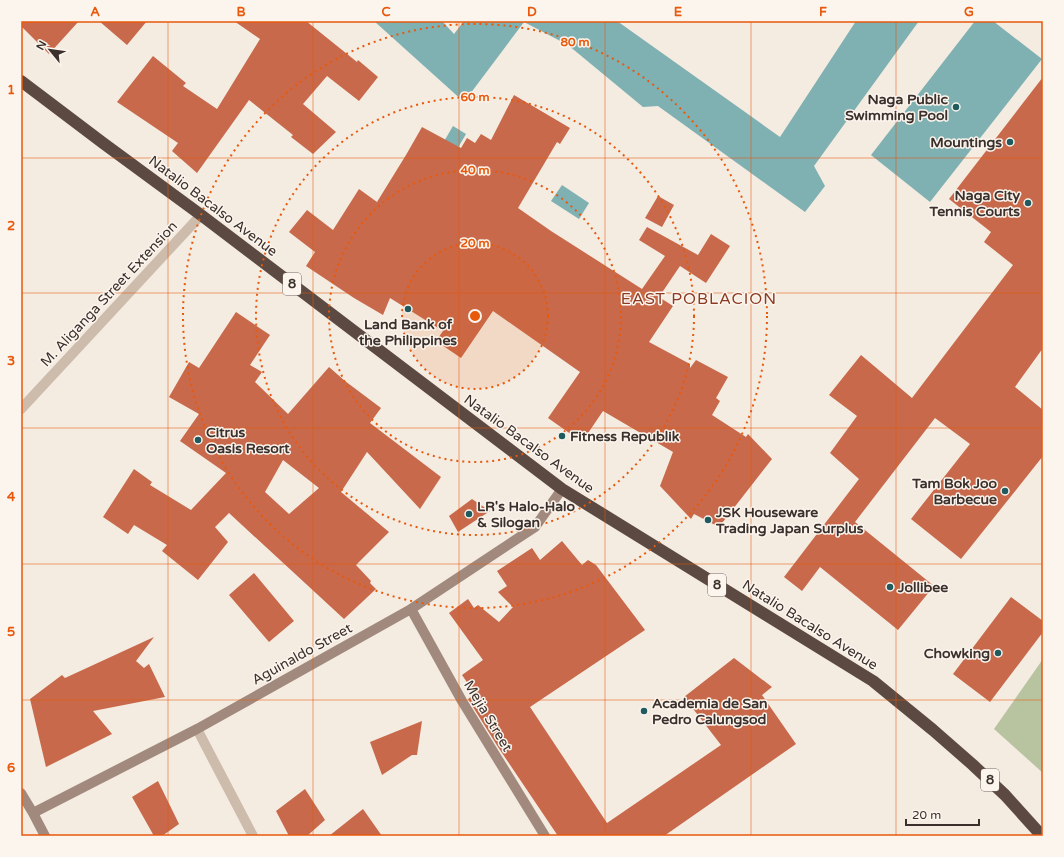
<svg xmlns="http://www.w3.org/2000/svg" width="1064" height="857" font-family="'Varela Round',sans-serif">
<style>
.green{fill:#b8c4a0}
.water{fill:#7fb0b2}
.building{fill:#c8694b;fill-rule:evenodd}
.lines{fill:none;stroke-linecap:round;stroke-linejoin:round}
.street{stroke:#cdbbac;stroke-width:10}
.secondary{stroke:#a18a7d;stroke-width:10}
.highway{stroke:#5c4a42;stroke-width:12}
.grid{fill:none;stroke:#e8590c;stroke-width:1;stroke-opacity:0.55}
.ring{fill:none;stroke:#e8590c;stroke-width:2;stroke-dasharray:2 4}
.poi-dot{fill:#1f5a5e;stroke:#fbf5ee;stroke-width:1.5}
.labels{text-anchor:middle;dominant-baseline:central;stroke-width:3;stroke-linejoin:round;paint-order:stroke}
.shield{fill:#fbf5ee;stroke:#756b66;stroke-width:1}
.shield-label{font-size:13px;font-weight:bold;fill:#3b302b}
.poi-label{font-size:14px;font-weight:bold;fill:#3b302b;stroke:#fbf5ee;text-anchor:start}
.street-label{font-size:14px;fill:#3b302b;stroke:#fbf5ee}
.quarter-label{font-size:16px;letter-spacing:1px;fill:#8c3b22;stroke:#fbf5ee}
.centre{fill:#e8590c;stroke:#fbf5ee;stroke-width:2}
.ring-label{font-size:12px;text-anchor:middle;font-weight:bold;fill:#e8590c;stroke:#fbf5ee;stroke-width:3;stroke-linejoin:round;paint-order:stroke}
.neatline{fill:none;stroke:#e8590c;stroke-width:1.5}
.grid-label{font-size:13px;text-anchor:middle;font-weight:bold;fill:#e8590c}
</style>
<rect width="100%" height="100%" fill="#f4ebe1"/>
<path class="green" d="M1043 659V773L994 729Z"/>
<path class="water" d="M374 21H442L454 34 464 21H617L780 137 856 21H919L814 166 825 186 805 212 658 106 643 107 568 45 524 22 464 102Z
M975 21H993L1042 59 930 202 871 155Z
M453 126 466 134 445 170 432 162Z
M562 185 589 203 579 219 551 201Z"/>
<path class="building" d="M21 21H79L49 54 21 26Z
M99 21H147L127 45Z
M234 21H306L357 62 358 60 378 77 359 101 327 76 303 104 336 132 313 154 291 137 293 135 249 100 197 173 172 151 178 143 117 102 153 56 186 83 183 86 217 109 260 39Z
M1043 77V348L1015 387 1043 410V456L961 559 911 519 970 444 935 418 855 522 934 586 898 630 820 567 802 591 784 577 859 479 830 453 857 416 829 395 861 355 912 398 1013 265 984 242 991 232 949 199Z
M514 95 570 128 560 144 557 142 518 208 551 231 642 289 665 256 639 240 647 227 698 255 711 234 730 246 706 283 680 266 659 297 673 306 649 342 690 364V368L696 360 728 377 716 398 720 401 712 415 746 437 748 434 772 459 719 527 694 514 691 519 660 486 673 452 603 411 582 442 548 418 580 372 493 311 461 358 436 341 443 331 390 298 383 315 354 298 306 266 315 252 289 232 307 210 333 230 359 189 377 202 406 155 422 127 461 148 467 138 475 143 481 134 491 140Z
M658 196 674 205 662 227 645 218Z
M236 312 270 335 250 365 262 372 255 382 288 414 329 367 345 381 381 408 370 423 441 477 420 509 367 452 341 492 389 532 356 565 371 581 370 583 376 589 344 619 229 513 215 527 228 542 198 580 162 551 167 545 134 525 128 534 103 517 134 469 152 482 150 485 191 510 226 473 180 441 199 414 169 397 189 362 199 368ZM283 460 319 488 289 514 265 492Z
M472 499 490 511 458 532 449 516Z
M562 541 582 565 588 560 596 565 645 630 530 707 607 823 721 745 684 697 734 658 772 687 762 695 796 744 664 836H558L498 747 468 699 475 694 462 675 483 660 449 613 468 599 474 608 478 605 499 622 513 607 498 592 507 586 497 571 532 548 540 560Z
M254 573 294 621 269 642 229 595Z
M1011 597 1043 621V632L990 702 953 674Z
M154 637 136 661 144 668 149 664 165 697 93 711 112 734 46 767 30 699 62 675 65 678Z
M422 721 417 755H412L382 775 370 742Z
M158 781 179 824 162 836H154L132 797Z
M305 789 325 820 307 836H289L276 811Z
M363 809 382 836H329Z"/>
<g class="lines">
<path class="street" d="M21 409 201 215
M197 729 253 836"/>
<path class="secondary" d="M411 609 462 701 545 836
M21 793 33 813 45 836
M33 813 197 729 411 609 535 527 562 489"/>
<path class="highway" d="M21 81 103 143 201 215 562 489 873 681 933 730 973 765 1005 795 1042 836"/>
</g>
<path class="grid" d="M168 21V836M313 21V836M459 21V836M605 21V836M751 21V836M896 21V836M21 158H1043M21 293H1043M21 428H1043M21 564H1043M21 700H1043"/>
<circle cx="475" cy="316" r="73" fill="#e8590c" fill-opacity=".12"/>
<g class="ring">
<circle cx="475" cy="316" r="73"/>
<circle cx="475" cy="316" r="146"/>
<circle cx="475" cy="316" r="219"/>
<circle cx="475" cy="316" r="292"/>
</g>
<g class="poi-dot">
<circle cx="956" cy="107" r="4"/>
<circle cx="1010" cy="142" r="4"/>
<circle cx="1028" cy="203" r="4"/>
<circle cx="408" cy="309" r="4"/>
<circle cx="562" cy="436" r="4"/>
<circle cx="198" cy="440" r="4"/>
<circle cx="1005" cy="491" r="4"/>
<circle cx="469" cy="514" r="4"/>
<circle cx="708" cy="520" r="4"/>
<circle cx="890" cy="587" r="4"/>
<circle cx="998" cy="653" r="4"/>
<circle cx="644" cy="711" r="4"/>
</g>
<g class="labels">
<g class="shield">
<rect x="283" y="273" width="18" height="22" rx="3"/>
<rect x="708" y="574" width="18" height="22" rx="3"/>
<rect x="981" y="769" width="18" height="22" rx="3"/>
</g>
<g class="shield-label">
<text x="292" y="284">8</text>
<text x="717" y="585">8</text>
<text x="990" y="780">8</text>
</g>
<g class="poi-label">
<text x="948" y="99" text-anchor="end">Naga Public<tspan x="948" dy="16">Swimming Pool</tspan></text>
<text x="1002" y="142" text-anchor="end">Mountings</text>
<text x="1020" y="195" text-anchor="end">Naga City<tspan x="1020" dy="16">Tennis Courts</tspan></text>
<text x="408" y="324" text-anchor="middle">Land Bank of<tspan x="408" dy="16">the Philippines</tspan></text>
<text x="206" y="432">Citrus<tspan x="206" dy="16">Oasis Resort</tspan></text>
<text x="570" y="436">Fitness Republik</text>
<text x="997" y="483" text-anchor="end">Tam Bok Joo<tspan x="997" dy="16">Barbecue</tspan></text>
<text x="477" y="506">LR's Halo-Halo<tspan x="477" dy="16">&amp; Silogan</tspan></text>
<text x="716" y="512">JSK Houseware<tspan x="716" dy="16">Trading Japan Surplus</tspan></text>
<text x="898" y="587">Jollibee</text>
<text x="990" y="653" text-anchor="end">Chowking</text>
<text x="652" y="703">Academia de San<tspan x="652" dy="16">Pedro Calungsod</tspan></text>
</g>
<g class="street-label">
<text transform="translate(213 206) rotate(37)">Natalio Bacalso Avenue</text>
<text transform="translate(109 294) rotate(-47)">M. Aliganga Street Extension</text>
<text transform="translate(529 444) rotate(36)">Natalio Bacalso Avenue</text>
<text transform="translate(810 625) rotate(32)">Natalio Bacalso Avenue</text>
<text transform="translate(302 654) rotate(-29)">Aguinaldo Street</text>
<text transform="translate(488 716) rotate(59)">Mejia Street</text>
</g>
<g class="quarter-label">
<text x="699" y="299">EAST POBLACION</text>
</g>
</g>
<circle cx="475" cy="316" r="6" class="centre"/>
<g class="ring-label">
<text x="575" y="46">80 m</text>
<text x="475" y="101">60 m</text>
<text x="475" y="174">40 m</text>
<text x="475" y="247">20 m</text>
</g>
<rect width="1064" height="857" fill="none" stroke="#fbf5ee" stroke-width="44"/>
<g transform="translate(50 50) rotate(299)" stroke="#fbf5ee" stroke-width="3" paint-order="stroke">
<path d="M0-3L7 15L0 10L-7 15Z" fill="#3b302b"/>
<text y="-6" font-size="11" font-weight="bold" text-anchor="middle" fill="#3b302b">N</text>
</g>
<path d="M906 819v6h73v-6" fill="none" stroke="#3b302b" stroke-width="2"/>
<text x="912" y="819" font-size="12" fill="#3b302b" stroke="#fbf5ee" stroke-width="3" paint-order="stroke">20 m</text>
<rect x="22" y="22" width="1020" height="813" class="neatline"/>
<g class="grid-label">
<text x="95" y="16">A</text>
<text x="241" y="16">B</text>
<text x="386" y="16">C</text>
<text x="532" y="16">D</text>
<text x="678" y="16">E</text>
<text x="823" y="16">F</text>
<text x="969" y="16">G</text>
<text x="11" y="94">1</text>
<text x="11" y="230">2</text>
<text x="11" y="365">3</text>
<text x="11" y="501">4</text>
<text x="11" y="636">5</text>
<text x="11" y="772">6</text>
</g>
</svg>
